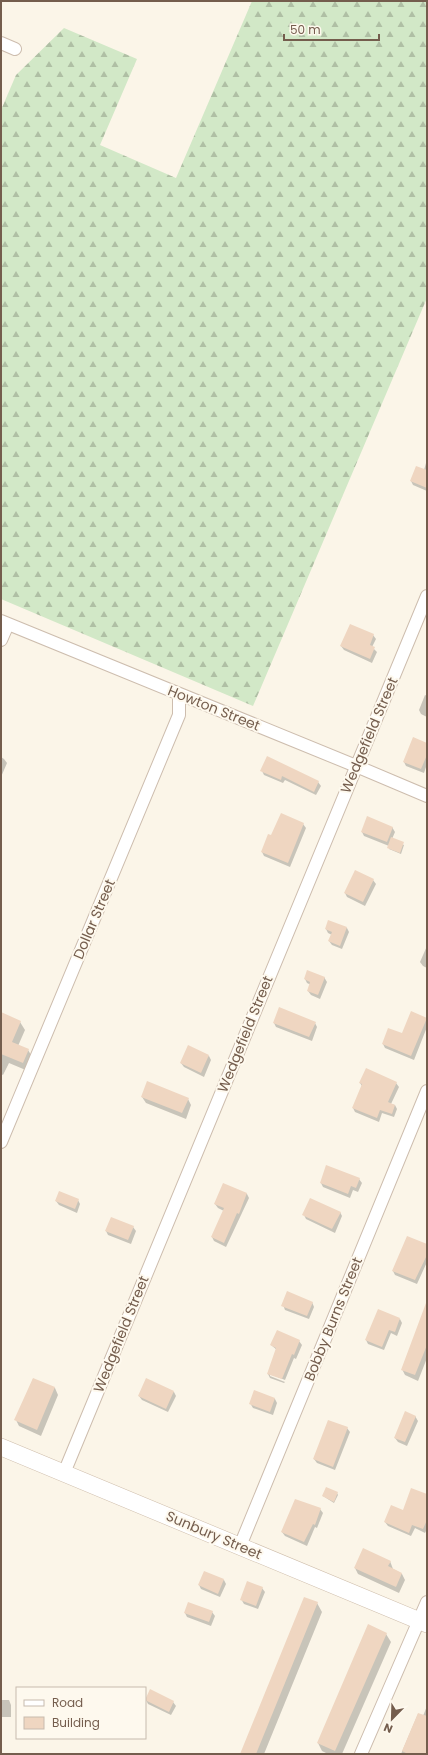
<svg xmlns="http://www.w3.org/2000/svg" width="428" height="1755" font-family="Poppins,sans-serif">
<style>
.forest{fill:url(#forest-firs)}
.shadow{fill:#0003}
.building{fill:#efd6c1}
.lines{fill:none;stroke-linecap:round;stroke-linejoin:round}
.street-casing{stroke:#cdbdae;stroke-width:14}
.secondary-casing{stroke:#cfbeac;stroke-width:18}
.street{stroke:#fff;stroke-width:12}
.secondary{stroke:#fff;stroke-width:17}
.labels{text-anchor:middle;dominant-baseline:central;stroke-width:4;stroke-linejoin:round;paint-order:stroke}
.street-label{font-size:14px;fill:#745d4d;stroke:#fef9ee}
</style>
<defs>
<pattern id="forest-firs" width="22" height="20" patternUnits="userSpaceOnUse"><rect width="22" height="20" fill="#d2e8c7"/><path d="M5 1l3.5 6h-7zM16 11l3.5 6h-7z" fill="#afbfa4"/></pattern>
</defs>
<rect width="100%" height="100%" fill="#fbf5e8"/>
<path class="forest" d="M252 1H427V298L253 706 1 599V110L16 75 64 28 137 59 100 145 176 178Z"/>
<path class="shadow" d="M426 463 427 464V491L413 485 411 481 424 470Z
M373 635 376 639 372 647 377 652 372 663 344 650 341 646Z
M425 695 427 696V717L421 714 419 710Z
M427 744V764L424 773 406 766 404 762Z
M1 757 4 759 7 763 1 777Z
M262 771 318 782 321 786 316 795 285 780 283 783 264 775Z
M303 824 306 828 290 867 264 856 262 852 272 837Z
M392 827 395 832 392 839 404 845 401 854 389 849V846L364 836 362 832Z
M373 880 376 884 365 906 347 897 345 893Z
M347 928 349 932 342 949 332 945 329 941 332 935 328 933 326 929Z
M427 946V968L423 966 420 962Z
M324 977 327 982 320 999 311 995 308 991 311 985 307 983 305 979Z
M1 1013 20 1022 25 1030 18 1046 28 1050 33 1058 28 1071 9 1063 3 1075 1 1074Z
M426 1019 427 1027 414 1060 385 1048 383 1044 402 1035Z
M274 1023H315L317 1027 312 1041 276 1027Z
M209 1056 211 1060 204 1077 184 1067 181 1063Z
M360 1083H396L399 1087 391 1104 395 1105 397 1109 394 1117 382 1113 379 1122 355 1112 353 1108 362 1086Z
M142 1097 188 1099 191 1105 186 1119 146 1103Z
M359 1179 362 1183 358 1192 353 1190 350 1198 323 1187 321 1183Z
M223 1185 247 1194 249 1198 226 1247 214 1241 212 1237 224 1211 218 1208 215 1204Z
M78 1200 80 1204 77 1213 59 1205 56 1201Z
M340 1212 342 1216 335 1233 306 1219 304 1215Z
M133 1227 136 1231 131 1244 108 1235 106 1231Z
M427 1245V1262L417 1284 395 1275 393 1271Z
M312 1302 314 1307 309 1319 285 1310 283 1305Z
M422 1317 427 1319V1358L418 1381 405 1375 402 1369Z
M400 1319 402 1323 397 1336 391 1333 384 1350 368 1344 366 1340Z
M299 1341 302 1345 296 1359 294 1358 285 1380 270 1374V1376L285 1382 284 1383 270 1378 268 1374 277 1350 271 1345Z
M33 1379 55 1388 58 1395 41 1436 19 1426 16 1420Z
M255 1391 275 1399 277 1403 273 1415 253 1408 250 1403Z
M174 1392 176 1396 168 1412 142 1400 139 1396Z
M415 1416 418 1421 407 1446 398 1442 395 1438Z
M347 1428 350 1432 335 1470 317 1463 314 1459Z
M337 1493 338 1495 334 1503 323 1496Z
M427 1495V1529L425 1533 415 1528 411 1536 388 1526 385 1522Z
M320 1509 323 1513 317 1528 315 1527 307 1546 285 1536 282 1532Z
M390 1561 393 1569 402 1574 405 1580 399 1593 358 1574 355 1568Z
M224 1580 226 1584 220 1597 201 1589 199 1585Z
M262 1588 265 1592 258 1609 244 1604 241 1599Z
M317 1603 322 1612 264 1754H241Z
M212 1612 215 1616 211 1626 187 1617 185 1613Z
M386 1634 391 1642 342 1754H328L322 1751 318 1743Z
M1 1700H9L11 1705V1717H1Z
M146 1700 173 1702 176 1706 171 1715 148 1704Z
M427 1706V1754H401L418 1714 423 1716Z"/>
<path class="building" d="M416 466 427 470V488L410 481Z
M350 624 374 634 370 645 375 647 370 659 340 646Z
M413 737 427 743V755L421 769 403 762Z
M267 756 319 781 314 792 282 776 281 780 260 771Z
M281 813 304 823 288 863 261 852 268 834 271 835Z
M367 816 393 827 387 842 361 832Z
M391 837 404 842 400 853 387 848Z
M355 870 374 879 363 902 344 893Z
M328 920 347 927 340 946 328 941 332 932 325 929Z
M307 970 325 977 318 995 307 991 310 982 304 979Z
M279 1007 316 1022 309 1037 273 1023Z
M411 1011 427 1018 411 1056 382 1044 388 1028 402 1033Z
M1 1012 21 1021 12 1042 29 1049 23 1063 1 1054Z
M188 1045 209 1055 201 1073 180 1063Z
M366 1068 397 1082 388 1102 395 1105 392 1114 380 1110 377 1118 352 1108 362 1084 359 1083Z
M147 1081 189 1098 182 1113 141 1097Z
M326 1165 360 1178 356 1188 351 1186 348 1194 320 1183Z
M223 1183 247 1193 239 1214 237 1213 224 1243 211 1237 224 1208 214 1204Z
M59 1191 79 1199 75 1209 55 1201Z
M310 1198 341 1212 332 1229 302 1215Z
M111 1217 134 1226 128 1240 105 1231Z
M407 1236 427 1244V1255L415 1280 392 1271Z
M287 1291 313 1302 307 1316 281 1306Z
M426 1303 427 1345 415 1375 401 1370Z
M378 1309 400 1318 395 1332 389 1330 382 1347 365 1340Z
M277 1330 300 1340 294 1355 292 1354 282 1379 267 1374 276 1348 270 1345Z
M33 1378 55 1387 37 1430 14 1420Z
M146 1378 174 1391 166 1409 138 1396Z
M254 1390 275 1398 270 1412 249 1404Z
M405 1411 416 1416 405 1442 394 1438Z
M328 1420 348 1427 333 1467 313 1459Z
M326 1487 338 1492 334 1502 322 1496Z
M411 1488 427 1494V1520L423 1529 412 1525 409 1533 384 1522 391 1505 403 1510Z
M295 1499 321 1508 315 1525 313 1524 304 1542 281 1532Z
M363 1548 391 1561 388 1566 402 1573 396 1587 354 1568Z
M204 1571 224 1579 218 1594 198 1585Z
M247 1581 263 1587 256 1606 240 1600Z
M304 1597 318 1602 256 1754H240Z
M188 1602 213 1611 209 1622 184 1613Z
M368 1624 387 1633 335 1751 317 1743Z
M150 1689 174 1701 169 1712 145 1700Z
M418 1713 427 1716V1754H408L402 1751Z"/>
<g class="lines">
<defs>
<path id="street" d="M1 43 15 49
M1 621 356 766 427 796
M1 640 8 624
M1 1142 179 715V694
M64 1473 427 596
M240 1546 427 1091
M361 1754 427 1602"/>
<path id="secondary" d="M1 1447 427 1624"/>
</defs>
<use href="#street" class="street-casing"/>
<use href="#secondary" class="secondary-casing"/>
<use href="#street" class="street"/>
<use href="#secondary" class="secondary"/>
</g>
<g class="labels">
<g class="street-label">
<text transform="translate(214 708) rotate(22)">Howton Street</text>
<text transform="translate(369 735) rotate(-67)">Wedgefield Street</text>
<text transform="translate(94 919) rotate(-67)">Dollar Street</text>
<text transform="translate(245 1034) rotate(-68)">Wedgefield Street</text>
<text transform="translate(333 1319) rotate(-68)">Bobby Burns Street</text>
<text transform="translate(121 1334) rotate(-68)">Wedgefield Street</text>
<text transform="translate(214 1535) rotate(23)">Sunbury Street</text>
</g>
</g>
<rect width="428" height="1755" fill="none" stroke="#745d4d" stroke-width="4"/>
<rect x="16" y="1687" width="130" height="52" fill="#fef9ee" stroke="#c7bbae"/>
<rect x="24" y="1700" width="20" height="6" fill="#ffffff" stroke="#c7bbae"/>
<text x="52" y="1707" font-size="12" fill="#745d4d">Road</text>
<rect x="24" y="1717" width="20" height="12" fill="#efd6c1" stroke="#c7bbae"/>
<text x="52" y="1727" font-size="12" fill="#745d4d">Building</text>
<g transform="translate(392 1719) rotate(203)" stroke="#fef9ee" stroke-width="3" paint-order="stroke">
<path d="M0-3L7 15L0 10L-7 15Z" fill="#745d4d"/>
<text y="-6" font-size="11" font-weight="bold" text-anchor="middle" fill="#745d4d">N</text>
</g>
<path d="M284 34v6h95v-6" fill="none" stroke="#745d4d" stroke-width="2"/>
<text x="290" y="34" font-size="12" fill="#745d4d" stroke="#fef9ee" stroke-width="3" paint-order="stroke">50 m</text>
</svg>
